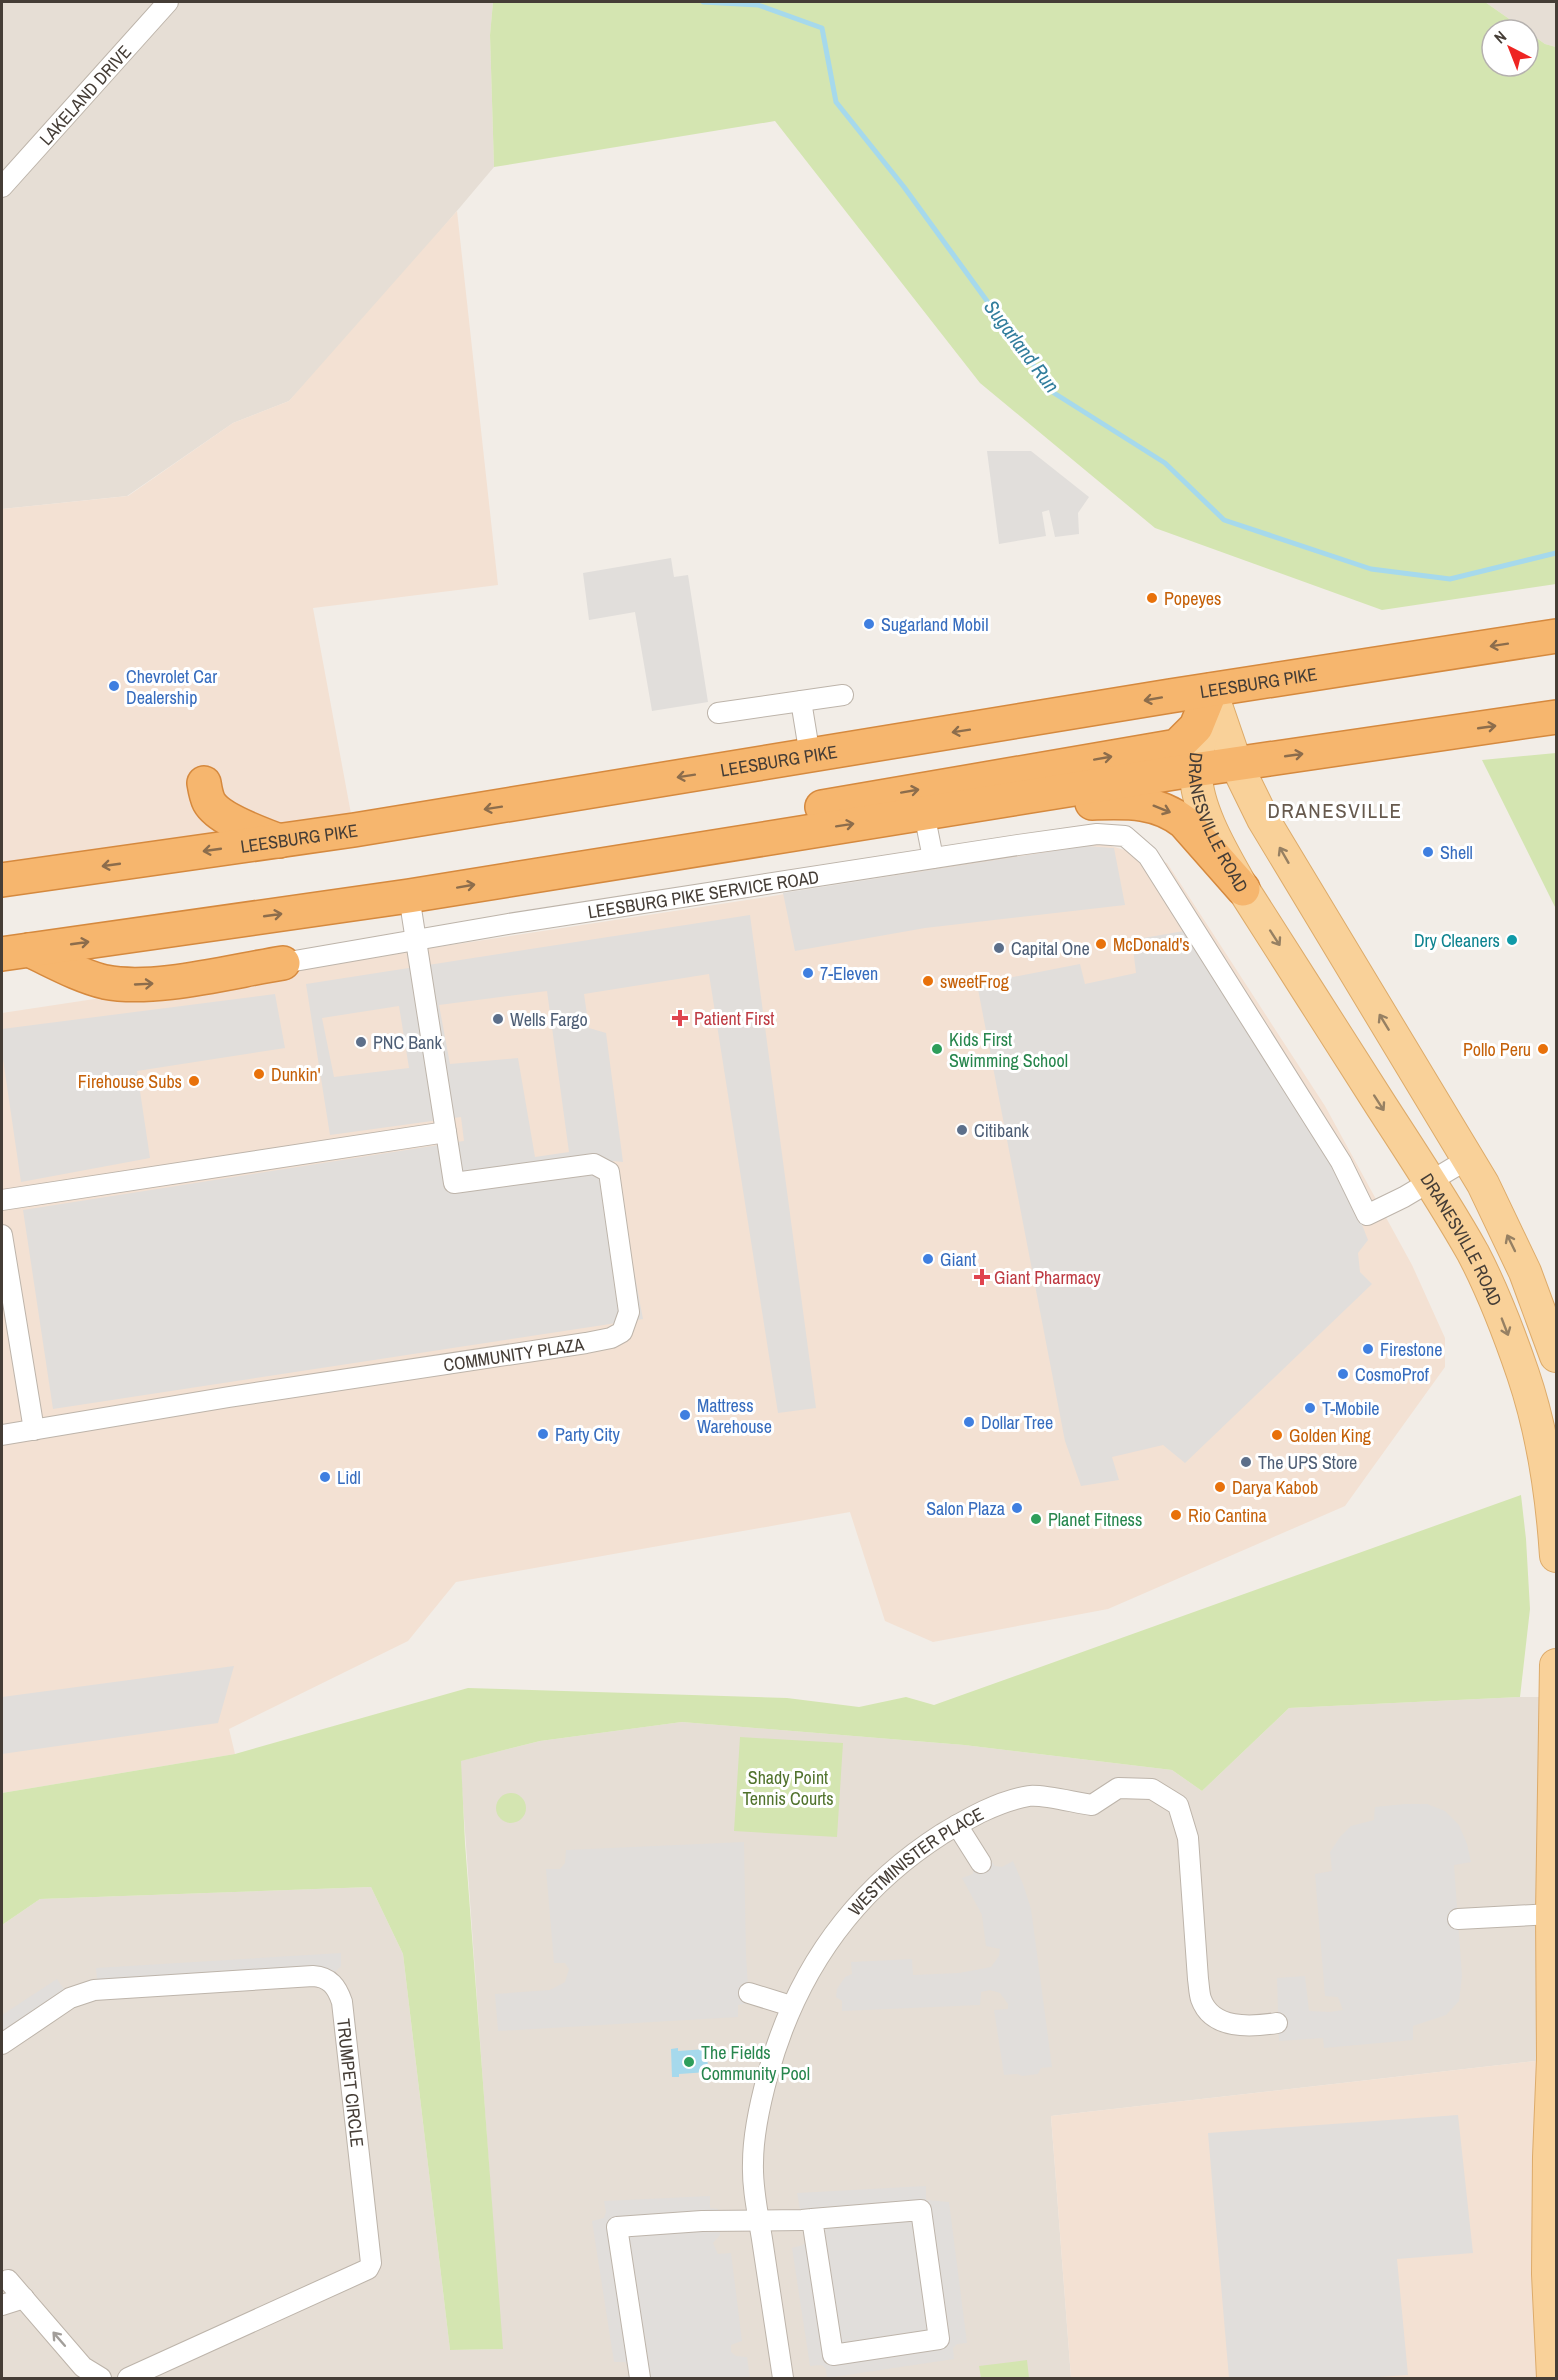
<svg xmlns="http://www.w3.org/2000/svg" width="1558" height="2380" font-family="'Archivo Narrow',sans-serif">
<style>
.residential{fill:#e6ded5}
.commercial{fill:#f3e1d3}
.green{fill:#d4e5b1}
.parking{fill:#e1dedb;fill-rule:evenodd}
.water{fill:#a6d9ec}
.lines{fill:none;stroke-linecap:round;stroke-linejoin:round}
.stream{stroke:#a6d9ec;stroke-width:5}
.street-casing{stroke:#bdb4aa;stroke-width:22}
.primary-casing{stroke:#ddab6a;stroke-width:34}
.highway-casing{stroke:#d5893e;stroke-width:36}
.street{stroke:#fff;stroke-width:20}
.primary{stroke:#f9d199;stroke-width:32}
.highway{stroke:#f6b66e;stroke-width:33}
.oneway{stroke:#8c6d4c}
.oneway2{stroke:#968063}
.oneway3{stroke:#a29e9a}
.food-dot{fill:#e8710a;stroke:#fff;stroke-width:2}
.shop-dot{fill:#3f7fe0;stroke:#fff;stroke-width:2}
.culture-dot{fill:#0f9aa8;stroke:#fff;stroke-width:2}
.service-dot{fill:#5c6f8a;stroke:#fff;stroke-width:2}
.health-dot{fill:#e0444e;stroke:#fff;stroke-width:2}
.leisure-dot{fill:#2e9e5b;stroke:#fff;stroke-width:2}
.labels{text-anchor:middle;dominant-baseline:central;stroke-width:6;stroke-linejoin:round;paint-order:stroke}
.street-label{font-size:18px;fill:#453d36;stroke:#fff}
.food-label{font-size:18px;fill:#c56008;stroke:#fff;text-anchor:start}
.shop-label{font-size:18px;fill:#366cbe;stroke:#fff;text-anchor:start}
.culture-label{font-size:18px;fill:#0d838f;stroke:#fff;text-anchor:end}
.service-label{font-size:18px;fill:#4e5e75;stroke:#fff;text-anchor:start}
.health-label{font-size:18px;fill:#be3a42;stroke:#fff;text-anchor:start}
.leisure-label{font-size:18px;fill:#27864d;stroke:#fff;text-anchor:start}
.park-label{font-size:18px;fill:#51732d;stroke:#fff}
.water-label{font-size:20px;font-style:italic;fill:#317d9c;stroke:#fff}
.quarter-label{font-size:21px;letter-spacing:1.5px;fill:#675a4e;stroke:#fff}
</style>
<rect width="100%" height="100%" fill="#f2ede7"/>
<path class="residential" d="M2 2H493L490 35 494 167 365 320 289 401 233 423 127 496 2 509Z
M1485 2H1556V47L1545 44 1528 32V30H1525Z
M1520 1697H1555L1553 2059 1051 2116 1071 2378H2V1925L40 1899 371 1887 403 1954 450 2350 502 2349 460 1761 540 1741 682 1722 964 1745 1172 1770 1202 1791 1289 1708Z"/>
<path class="commercial" d="M457 211 498 585 313 608 354 830 2 880V509L128 496 233 423 289 401Z
M1098 842 1167 863 1325 1106 1412 1265 1445 1338V1367L1345 1506 1108 1609 933 1642 885 1621 850 1512 456 1582 408 1641 229 1729 235 1754 2 1793V1013L760 898Z
M1553 2059V2378H1071L1051 2116Z"/>
<path class="green" d="M493 2H1485L1525 30H1492V66H1528V32L1545 44 1556 47V584L1382 610 1155 528 980 383 775 121 494 167 490 35Z
M1556 753V909L1482 760Z
M1521 1495 1526 1539 1530 1609 1520 1697 1289 1708 1202 1791 1172 1770 964 1745 682 1722 540 1741 461 1761 465 1843 503 2349 450 2350 403 1954 371 1887 40 1899 2 1925V1793L235 1754 468 1688 787 1698 859 1707 906 1697 934 1705Z
M740 1737 843 1743 837 1837 734 1831Z
M496 1808a15 15 0 1 1 30 0a15 15 0 1 1-30 0Z
M1027 2360 1029 2378H981L979 2366Z"/>
<path class="parking" d="M987 451H1031L1089 497 1078 513 1079 534 1055 537 1049 510 1042 512 1046 536 999 544Z
M671 558 674 577 688 575 708 702 652 711 635 612 589 620 583 573Z
M1086 846 1114 848 1125 905 925 928 795 951 783 893Z
M750 915 816 1408 778 1413 709 974 584 994 589 1028 606 1033 623 1162 613 1161 643 1319 53 1409 23 1210 464 1141 461 1117 330 1135 306 984ZM547 991 569 1152 535 1157 518 1058 450 1064 439 1005ZM399 1006 409 1068 334 1077 322 1018Z
M1184 931 1343 1176 1368 1240 1358 1253 1360 1272 1372 1284 1185 1463 1163 1445 1112 1457 1119 1480 1081 1486 1065 1441 977 984 1080 964 1085 984 1136 973 1132 940Z
M275 994 285 1048 137 1071 150 1158 21 1182 2 1052V1029Z
M234 1666 218 1723 2 1754V1697Z
M1405 1804H1427L1445 1811 1459 1825 1467 1844 1471 1862 1454 1865 1462 1976 1459 2001 1446 2015 1413 2026V2040L1324 2048 1323 2038 1279 2041 1277 1978 1305 1976 1309 2011 1330 2012 1343 2010 1338 1997 1325 1996 1315 1874 1332 1871 1330 1852 1340 1837 1351 1826 1374 1820 1375 1807Z
M744 1842 746 1955 749 2003 738 2005V2017L498 2031 495 1994 550 1990 565 1982 569 1969 565 1963H554L546 1869H560L565 1863 566 1850Z
M989 1858 995 1866 1002 1867 1013 1861 1023 1884 1031 1909 1052 2067 1041 2068 1038 2074 1022 2076 1017 2074 1004 2075 994 2010 1008 2009V2004L1000 1993 990 1990 981 1992 980 2005 842 2011V2001L836 1997 837 1989 845 1977 852 1974 851 1962 912 1959 913 1975 959 1973 991 1967 999 1956 1000 1949 986 1946 982 1915 962 1878 973 1874V1867Z
M341 1953V1966L328 1979 98 1990 96 1968Z
M57 1979 70 1998 2 2044V2015Z
M1458 2115 1473 2253 1397 2259 1408 2375 1365 2378H1229L1208 2133Z
M926 2186V2200L949 2202 967 2343 957 2344 953 2348 954 2359 827 2378 826 2369 822 2365 810 2366 792 2248 803 2245 806 2242 797 2193Z
M710 2196V2208L718 2209 720 2235 713 2243 718 2254 731 2253 742 2341 731 2345V2352L736 2356 747 2357 750 2378H616L629 2376V2367L625 2362H614L592 2221 604 2218 606 2212 604 2201Z"/>
<path class="water" d="M678 2048V2051L707 2049 708 2072 679 2074V2077H672L671 2049Z"/>
<g class="lines">
<path class="stream" d="M703 2 758 5 822 28 836 102 904 187 1054 393 1165 463 1224 520 1371 569 1450 579 1556 553"/>
<defs>
<g id="street">
<path id="s1" d="M2 187 168 2"/>
<path d="M801 701 810 756"/>
<path d="M718 713 843 695"/>
<path d="M924 813 933 858"/>
<path id="s2" d="M283 963 508 924 1018 845 1097 834 1125 836 1148 856 1341 1162 1367 1215 1404 1197 1468 1159"/>
<path d="M2 1200 446 1132"/>
<path d="M2 1235 34 1430"/>
<path id="s3" d="M2 1435 229 1397 586 1343 611 1338 622 1332 629 1312 609 1172 594 1164 454 1183 409 896"/>
<path d="M957 1825 981 1863"/>
<path d="M1458 1919 1552 1914"/>
<path d="M749 1993 791 2006"/>
<path id="s4" d="M2 2044 70 1998 94 1990 313 1976C330 1977 337 1987 342 2002L371 2263 368 2269 128 2378"/>
<path d="M8 2280 83 2367 101 2378"/>
<path d="M2 2305 24 2298"/>
<path d="M640 2378 617 2227 702 2221 802 2220 812 2219 921 2210 939 2339 833 2355 812 2219"/>
<path id="s5" d="M783 2378C776 2332 769 2286 762 2239 758 2214 752 2188 753 2163 753 2133 760 2103 768 2074 796 1972 853 1891 942 1834 969 1818 998 1801 1029 1796 1043 1794 1076 1803 1092 1805L1118 1788 1152 1789 1178 1805 1188 1838 1198 1979C1199 1985 1199 1993 1201 1999 1212 2030 1251 2027 1277 2023"/>
</g>
<g id="primary">
<path d="M1211 691 1236 764 1263 819 1483 1184 1525 1272 1556 1356"/>
<path id="s6" d="M1208 705C1204 726 1196 748 1196 769 1194 807 1225 857 1243 889 1289 962 1336 1034 1382 1107 1413 1155 1445 1203 1473 1253 1493 1291 1509 1333 1523 1374 1543 1433 1552 1495 1556 1556"/>
<path d="M1553 2378 1548 2274 1549 2157 1553 2059 1552 1914 1556 1665"/>
</g>
<g id="highway">
<path d="M204 783C205 789 206 796 209 802 219 820 260 833 279 841"/>
<path d="M1092 803C1126 802 1156 800 1184 822L1243 889"/>
<path d="M822 807 1177 746 1196 727 1211 690"/>
<path id="s7" d="M2 880 354 830 1170 696 1556 636"/>
<path d="M29 950C53 961 79 976 105 982 154 992 232 971 283 963"/>
<path d="M2 954 409 896 1180 772 1556 717"/>
</g>
</defs>
<use href="#street" class="street-casing"/>
<use href="#primary" class="primary-casing"/>
<use href="#highway" class="highway-casing"/>
<use href="#street" class="street"/>
<use href="#primary" class="primary"/>
<use href="#highway" class="highway"/>
</g>
<defs><path id="oneway-shaft" d="M-6 0H5M1.5-3L5.5 0L1.5 3" fill="none" stroke-width="1.6" stroke-linecap="round" stroke-linejoin="round" transform="scale(1.5)"/></defs>
<g class="oneway">
<use href="#oneway-shaft" transform="translate(1499 645) rotate(171)"/>
<use href="#oneway-shaft" transform="translate(1153 699) rotate(170)"/>
<use href="#oneway-shaft" transform="translate(1487 727) rotate(-8)"/>
<use href="#oneway-shaft" transform="translate(961 731) rotate(171)"/>
<use href="#oneway-shaft" transform="translate(1294 755) rotate(-8)"/>
<use href="#oneway-shaft" transform="translate(1103 758) rotate(-10)"/>
<use href="#oneway-shaft" transform="translate(686 776) rotate(171)"/>
<use href="#oneway-shaft" transform="translate(910 791) rotate(-10)"/>
<use href="#oneway-shaft" transform="translate(493 808) rotate(171)"/>
<use href="#oneway-shaft" transform="translate(1162 809) rotate(22)"/>
<use href="#oneway-shaft" transform="translate(845 825) rotate(-9)"/>
<use href="#oneway-shaft" transform="translate(212 850) rotate(172)"/>
<use href="#oneway-shaft" transform="translate(111 865) rotate(172)"/>
<use href="#oneway-shaft" transform="translate(466 886) rotate(-10)"/>
<use href="#oneway-shaft" transform="translate(273 915) rotate(-8)"/>
<use href="#oneway-shaft" transform="translate(80 943) rotate(-8)"/>
<use href="#oneway-shaft" transform="translate(144 984) rotate(-3)"/>
</g>
<g class="oneway2">
<use href="#oneway-shaft" transform="translate(1284 855) rotate(-120)"/>
<use href="#oneway-shaft" transform="translate(1275 938) rotate(57)"/>
<use href="#oneway-shaft" transform="translate(1384 1022) rotate(-121)"/>
<use href="#oneway-shaft" transform="translate(1379 1103) rotate(57)"/>
<use href="#oneway-shaft" transform="translate(1511 1243) rotate(-116)"/>
<use href="#oneway-shaft" transform="translate(1505 1327) rotate(69)"/>
</g>
<use class="oneway3" href="#oneway-shaft" transform="translate(59 2339) rotate(-131)"/>
<g class="food-dot">
<circle cx="1152" cy="598" r="6"/>
<circle cx="1101" cy="944" r="6"/>
<circle cx="928" cy="981" r="6"/>
<circle cx="1543" cy="1049" r="6"/>
<circle cx="259" cy="1074" r="6"/>
<circle cx="194" cy="1081" r="6"/>
<circle cx="1277" cy="1435" r="6"/>
<circle cx="1220" cy="1487" r="6"/>
<circle cx="1176" cy="1515" r="6"/>
</g>
<g class="shop-dot">
<circle cx="869" cy="624" r="6"/>
<circle cx="114" cy="686" r="6"/>
<circle cx="1428" cy="852" r="6"/>
<circle cx="808" cy="973" r="6"/>
<circle cx="928" cy="1259" r="6"/>
<circle cx="1368" cy="1349" r="6"/>
<circle cx="1343" cy="1374" r="6"/>
<circle cx="1310" cy="1408" r="6"/>
<circle cx="685" cy="1415" r="6"/>
<circle cx="969" cy="1422" r="6"/>
<circle cx="543" cy="1434" r="6"/>
<circle cx="325" cy="1477" r="6"/>
<circle cx="1017" cy="1508" r="6"/>
</g>
<circle class="culture-dot" cx="1512" cy="940" r="6"/>
<g class="service-dot">
<circle cx="999" cy="948" r="6"/>
<circle cx="498" cy="1019" r="6"/>
<circle cx="361" cy="1042" r="6"/>
<circle cx="962" cy="1130" r="6"/>
<circle cx="1246" cy="1462" r="6"/>
</g>
<g class="health-dot">
<path d="M677 1009h6v6h6v6h-6v6h-6v-6h-6v-6h6z"/>
<path d="M979 1268h6v6h6v6h-6v6h-6v-6h-6v-6h6z"/>
</g>
<g class="leisure-dot">
<circle cx="937" cy="1049" r="6"/>
<circle cx="1036" cy="1519" r="6"/>
<circle cx="689" cy="2062" r="6"/>
</g>
<g class="labels">
<g class="street-label">
<text stroke="none"><textPath href="#s1" startOffset="124">LAKELAND DRIVE</textPath></text>
<text stroke="none"><textPath href="#s7" startOffset="1272">LEESBURG PIKE</textPath></text>
<text stroke="none"><textPath href="#s7" startOffset="786">LEESBURG PIKE</textPath></text>
<text stroke="none"><textPath href="#s6" startOffset="123">DRANESVILLE ROAD</textPath></text>
<text stroke="none"><textPath href="#s7" startOffset="300">LEESBURG PIKE</textPath></text>
<text stroke="none"><textPath href="#s2" startOffset="426">LEESBURG PIKE SERVICE ROAD</textPath></text>
<text stroke="none"><textPath href="#s6" startOffset="609">DRANESVILLE ROAD</textPath></text>
<text stroke="none"><textPath href="#s3" startOffset="518">COMMUNITY PLAZA</textPath></text>
<text stroke="none"><textPath href="#s5" startOffset="574">WESTMINISTER PLACE</textPath></text>
<text stroke="none"><textPath href="#s4" startOffset="450">TRUMPET CIRCLE</textPath></text>
</g>
<g class="food-label">
<text x="1164" y="598">Popeyes</text>
<text x="1113" y="944">McDonald's</text>
<text x="940" y="981">sweetFrog</text>
<text x="1531" y="1049" text-anchor="end">Pollo Peru</text>
<text x="271" y="1074">Dunkin'</text>
<text x="182" y="1081" text-anchor="end">Firehouse Subs</text>
<text x="1289" y="1435">Golden King</text>
<text x="1232" y="1487">Darya Kabob</text>
<text x="1188" y="1515">Rio Cantina</text>
</g>
<g class="shop-label">
<text x="881" y="624">Sugarland Mobil</text>
<text x="126" y="676">Chevrolet Car<tspan x="126" dy="21">Dealership</tspan></text>
<text x="1440" y="852">Shell</text>
<text x="820" y="973">7-Eleven</text>
<text x="940" y="1259">Giant</text>
<text x="1380" y="1349">Firestone</text>
<text x="1355" y="1374">CosmoProf</text>
<text x="697" y="1405">Mattress<tspan x="697" dy="21">Warehouse</tspan></text>
<text x="1322" y="1408">T-Mobile</text>
<text x="981" y="1422">Dollar Tree</text>
<text x="555" y="1434">Party City</text>
<text x="337" y="1477">Lidl</text>
<text x="1005" y="1508" text-anchor="end">Salon Plaza</text>
</g>
<g class="culture-label">
<text x="1500" y="940">Dry Cleaners</text>
</g>
<g class="service-label">
<text x="1011" y="948">Capital One</text>
<text x="510" y="1019">Wells Fargo</text>
<text x="373" y="1042">PNC Bank</text>
<text x="974" y="1130">Citibank</text>
<text x="1258" y="1462">The UPS Store</text>
</g>
<g class="health-label">
<text x="694" y="1018">Patient First</text>
<text x="994" y="1277">Giant Pharmacy</text>
</g>
<g class="leisure-label">
<text x="949" y="1039">Kids First<tspan x="949" dy="21">Swimming School</tspan></text>
<text x="1048" y="1519">Planet Fitness</text>
<text x="701" y="2052">The Fields<tspan x="701" dy="21">Community Pool</tspan></text>
</g>
<g class="park-label">
<text x="788" y="1777">Shady Point<tspan x="788" dy="21">Tennis Courts</tspan></text>
</g>
<g class="water-label">
<text transform="translate(1022 346) rotate(53)">Sugarland Run</text>
</g>
<g class="quarter-label">
<text x="1335" y="810">DRANESVILLE</text>
</g>
</g>
<rect width="1558" height="2380" fill="none" stroke="#453d36" stroke-width="6"/>
<g transform="translate(1510 48) rotate(318)"><circle r="28" fill="#ffffff" stroke="#b5b1af" stroke-width="1.5"/>
<path d="M0-4.5L10 22L0 15L-10 22Z" fill="#ee2522"/>
<text y="-9" font-size="16" font-weight="bold" text-anchor="middle" fill="#453d36">N</text>
</g>
</svg>
